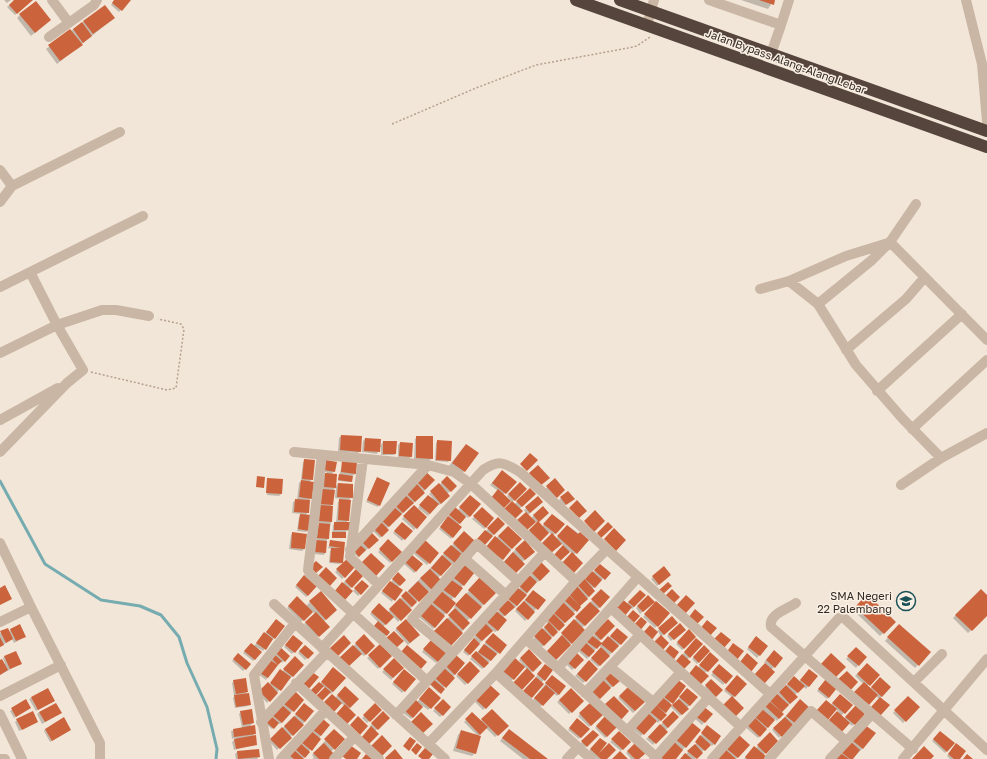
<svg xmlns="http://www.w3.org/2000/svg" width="987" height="759" font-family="'Golos Text',sans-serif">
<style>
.shadow{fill:#0003}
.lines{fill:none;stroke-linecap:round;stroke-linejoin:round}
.stream{stroke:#76acb0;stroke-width:3}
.building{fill:#cb633d}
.path{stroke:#b6a08e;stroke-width:1.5;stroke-dasharray:2 2;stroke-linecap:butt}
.minor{stroke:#cab6a4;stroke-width:10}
.highway{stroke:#56453c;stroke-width:12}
.labels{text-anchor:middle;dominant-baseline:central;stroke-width:3;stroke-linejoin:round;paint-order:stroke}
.street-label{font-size:11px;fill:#352b26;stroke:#faf0e4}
.poi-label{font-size:11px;fill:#352b26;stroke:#faf0e4;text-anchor:end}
</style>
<rect width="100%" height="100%" fill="#f2e6d8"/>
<path class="shadow" d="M4 0H11L7 3Z
M15 0H32L15 15 7 7Z
M115 0H130L119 12 111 5Z
M741 0H774L768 9Z
M105 6 114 18 57 64 46 49Z
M20 15 50 20 31 36 17 18Z
M341 436 360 451 358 453 338 452 339 438Z
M417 437 432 458 430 460H414L415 439Z
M365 439 380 446 383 442 395 454 394 455H381V447H380L377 454 362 452 363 441Z
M438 441 450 460 448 462 435 461 436 443Z
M400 443 411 456 410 458H398V445Z
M463 448 478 453 461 475 449 466Z
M305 460 312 479 309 482 311 498 309 500 308 512 305 516 308 530 306 532 297 531 299 517 302 514 292 513 293 502 297 500 299 483 302 480H301L303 462Z
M343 461 356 463 355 474 352 476 350 482 338 481Z
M324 463 334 471 331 475 335 487 338 484 352 497 348 501V520L346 523 349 530 345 532V538H332L333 525 336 523 338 502 341 499 335 498 336 487 332 491 331 522 328 539 325 542H326L325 553 324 555 314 554 315 543 318 540 316 539 317 526 320 523H318L319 505 323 476 327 472H323Z
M502 471 515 482 503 495 509 500 510 499 507 496 520 484 526 489 512 502 510 500 500 510 498 491 490 485Z
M377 478 379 505 378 507 366 502Z
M447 478 456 486 447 494 449 496 439 505 438 504 428 516 418 508 428 496 433 498 429 494Z
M268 480H282L281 494 279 496 267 495Z
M434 480 423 492 424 493 386 529 388 530 380 538 372 530 414 484Z
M555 480 564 490 554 499 545 489Z
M530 489 535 494 519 509 514 505Z
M568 492 571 500 564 506 559 500Z
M470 497 479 505 468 518 466 516 458 525 451 539 439 529 453 510 457 511Z
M538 498 542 502 528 515 531 518 543 507 548 513 538 522 542 527 552 515 563 524 553 536 556 539 568 526 588 540 574 555 582 563 570 576 560 566 572 553 569 551 557 563 552 558 564 546 561 543 549 554 541 545 552 535 549 532 537 543 527 532 537 523 535 521 524 531 516 523 526 513 524 510Z
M414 506 426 517 414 530 402 519Z
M482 509 493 519 484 529 472 519Z
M498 519 504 524 492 536 484 533Z
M402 523 411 531 402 541 393 533Z
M508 527 520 539 500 562 485 549Z
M293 533 304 549 302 551 289 549 291 535Z
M464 533 473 541 453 565 451 563 438 578 441 581 416 602 398 622 393 616 383 627 389 632 384 638 373 628 378 622 370 614 377 607 387 613Z
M378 540 358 557 353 552 360 543Z
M331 541 344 543 342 562 340 564 329 563 330 551 332 549 328 548Z
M388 541 400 552 390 563 378 552Z
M425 542 438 553 427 565 414 554Z
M516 549 532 554 522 562 502 564Z
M412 556 422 565 414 573 404 564Z
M347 560 354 567 342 579 335 572Z
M541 563 549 571 538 582 537 581 517 606 503 617 506 620 497 631 495 632 492 630 468 656 463 652 485 624 508 602Z
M600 565 609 573 592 589 594 591 542 647 533 639 548 624 546 621 566 594 584 581Z
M463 567V585L451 601 446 613 433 629 419 617Z
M664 567 670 574 657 586 651 579Z
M356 571 362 576 349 589 342 584Z
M398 574 405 580 397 588 392 602 381 593Z
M304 577 315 587 306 597 295 587Z
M480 579 495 593 467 621 469 623 436 663 422 652 431 641V636L448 618 456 609 454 607Z
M362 581 368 586 358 596 353 591Z
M601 590 609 597 597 610 598 611 582 628 584 630 554 661 546 653Z
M981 590 987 596V615L968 633 953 618Z
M640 591 645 595 632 609 627 604Z
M531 593 544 600 525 621 515 611Z
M867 596 894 622 880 636 853 610Z
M648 597 653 602 640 614 636 608Z
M297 598 306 606 310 602 333 613 323 622 328 627 316 638 304 624 315 614 312 611 301 622 287 608Z
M656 602 669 613 655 628 643 617Z
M672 618 677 623 661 637 658 631 651 640 656 632Z
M406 620 419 635 408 645 395 630Z
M608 621 614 626 598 642 602 645 617 629 627 637 598 667 590 660 602 648 599 645 587 659 578 651Z
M275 622 274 638 263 651 258 648 261 652 253 661 243 653 251 644 254 646Z
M680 625 684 630 671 641 667 636Z
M899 625 930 652 915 668 885 641Z
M11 629 25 637 14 643 12 639 0 647V633L9 632Z
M689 631 695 637 682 650 676 644Z
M493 634 506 645 482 669 470 659 476 652 477 653Z
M294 636 302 643 292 654 284 647Z
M364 636 374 646 364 656 361 654 338 661Z
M757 638 767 646 757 658 747 649Z
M696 640 701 644 687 660 680 657Z
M305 646 312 653 305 660 298 653Z
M380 646 391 656 378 669 367 658Z
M704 646 709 651 697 664 692 659Z
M279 647 288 656 282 663 280 661 276 665 266 680 259 675Z
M856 649 865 657 856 668 846 659Z
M529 651 541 663 530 673 525 667 511 681 502 673 515 659 521 665 522 664 519 660Z
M774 652 782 659 771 670 753 677 766 664 764 662Z
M239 654 250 664 243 671 232 661Z
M710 654 707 671 704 674 698 668Z
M5 656 18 665 0 675V661L5 664 3 658Z
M456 656 464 664 439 693 429 684Z
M295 658 303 665 267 703 258 693 269 685 279 672H282Z
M394 660 402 668 391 680 382 672Z
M583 660 572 670 566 664Z
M470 662 479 671 465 685 456 676Z
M589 662 597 669 583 683 575 676Z
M867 664 878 675 867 686 870 689 880 679 890 688 879 699 855 676Z
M719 665 731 676 723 685 711 675Z
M543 667 544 680 541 683 543 684 529 699 522 694 537 677H536Z
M333 668 345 678 331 694 320 684Z
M810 670 817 676 806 689 803 686 795 695 796 697 781 713 782 714 777 721 775 719 758 738 744 726 794 678 799 682Z
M404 671 414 680 402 693 392 684Z
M609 672 618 681 598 700 589 692Z
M737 676 746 684 733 698 724 691Z
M550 678 559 694 557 696 553 693 540 707 533 700Z
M711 680 721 690 714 698 704 688Z
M234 681 247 692 244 695 250 704 248 706 235 708 233 698 235 696H234L232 683Z
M675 682 670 705 672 706 688 689 697 697 680 716 670 706 660 721 658 723 656 720 641 736 634 730Z
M824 682 829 697 827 699 817 691Z
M490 686 499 694 483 710 475 702Z
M629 687 644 702 633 713 618 698Z
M345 688 357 699 348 709 335 698Z
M47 689 54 701 36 711 29 699Z
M429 689 439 698 428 710 423 706 411 719 402 712 417 702Z
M571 689 582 701 569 714 557 702Z
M295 693 303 700 280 724 278 723 272 729 266 724Z
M840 695 851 705 841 716 844 719 856 706 864 714 852 726 849 723 826 725 839 712 831 705Z
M908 697 918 707 903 723 893 713Z
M443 700 450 707 440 717 433 711Z
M26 701 30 708 14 718 10 711Z
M800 701 809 708 779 738 772 730Z
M591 704 602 715 589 727 578 716Z
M375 705 380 710 367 723 362 718Z
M302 706 313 711 302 725 277 750 269 741 294 717Z
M492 710 507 726 495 737 486 728 478 736 464 722 472 714 480 722Z
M39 712 61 713 42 724 37 714Z
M241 712 253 723 249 727 255 733 252 737 256 744 234 750 232 742 236 738 232 739 231 731 242 728 239 714Z
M383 712 389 718 375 731 370 726Z
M673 713 677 717 653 745 646 739Z
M711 714 702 725 694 718Z
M605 717 616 727 605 738 595 728Z
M577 719 588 729 579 739 568 730Z
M17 720 37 722 19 731 15 722Z
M321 722 329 725 303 759H285Z
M688 724 685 747 675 759H659Z
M863 728 874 733 862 749 852 759H834L851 744Z
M45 729 68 731 50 742 44 731Z
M705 729 714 744 712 746 710 744 695 759H681L695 745Z
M334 731 343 739 331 752 328 759H312L314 758 312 755Z
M461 731 475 753 472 756 453 751 458 735Z
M593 731 598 735 584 748 580 744Z
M940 732 953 744 945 753 932 741Z
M506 733 546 759H523L500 741Z
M619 733 629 742 620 752 626 759H613L621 751 610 742Z
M770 734 777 741 763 755 764 759H744L752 749H755Z
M739 737 748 745 736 759 725 751Z
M598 741V753L605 759H597L589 751Z
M636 743 638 759H631L626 753Z
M954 746 959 759H950L947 756Z
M258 750 259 757 257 759H236L235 754 237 752Z"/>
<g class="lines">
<path class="stream" d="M0 481 45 564 101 600 140 606 161 615 179 637 187 663 207 707 217 749 216 759"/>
</g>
<path class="building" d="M14 0H33L17 14 9 5Z
M114 0H131L122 11 112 3Z
M759 0H775L774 5Z
M36 1 51 20 35 33 19 14Z
M105 5 115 18 93 34 83 21Z
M82 22 92 36 83 43 73 29Z
M70 29 83 45 60 61 48 45Z
M341 435 362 436 361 452 340 450Z
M416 436H433V459L416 458Z
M365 438 381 439 380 452 364 451Z
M437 440 452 441 451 461 436 460Z
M383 441H397L396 454H383Z
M400 442 413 443 412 457 399 456Z
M466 444 479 453 465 472 452 463Z
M530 453 538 460 527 471 520 464Z
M304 459 315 460 313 480 302 479Z
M326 460 337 462 335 472 324 470Z
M342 460 357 462 356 474 341 472Z
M538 465 550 478 540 486 529 473Z
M502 470 517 482 506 494 492 483Z
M425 471 435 480 425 490 416 481Z
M325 473 337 474 336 488 324 487Z
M339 474 353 476 352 482 338 480Z
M257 476 265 477 264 488 256 487Z
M447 476 457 486 451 492 441 482Z
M377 477 390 483 380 506 367 500Z
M267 478 283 479 282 494 266 493Z
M555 478 565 490 557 498 546 486Z
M301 480 314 482 312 499 299 497Z
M520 482 527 489 515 501 508 494Z
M338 483 353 484V498L337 497Z
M416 483 425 493 415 502 405 492Z
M439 483 450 496 441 504 430 491Z
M530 488 536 494 522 507 516 501Z
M322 489 335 490 333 505 320 504Z
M498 489 511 501 503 509 491 498Z
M568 491 575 499 566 505 560 497Z
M404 494 414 503 403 513 394 504Z
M428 495 439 504 430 514 419 505Z
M470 495 481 504 470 517 459 507Z
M538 496 543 502 530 513 525 507Z
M295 499 310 500 309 513 294 512Z
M339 499 351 500 349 521 338 520Z
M577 500 587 511 579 518 569 508Z
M512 501 523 511 515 519 504 509Z
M320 505 333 506 332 522 319 521Z
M414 505 427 517 417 529 403 516Z
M543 506 549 513 539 522 549 533 540 542 529 530 538 521 533 515Z
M394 507 402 514 389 527 381 520Z
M455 507 466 517 460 524 448 514Z
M482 507 494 518 486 528 473 516Z
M595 510 605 521 594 532 584 521Z
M526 512 536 522 527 530 517 520Z
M300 514 311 515 309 531 298 529Z
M552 514 565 524 556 534 543 524Z
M448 516 462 527 453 538 440 527Z
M498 517 505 524 494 535 487 528Z
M380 521 389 530 382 537 373 528Z
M334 522H350V530H334Z
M402 522 413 531 405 540 394 531Z
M608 522 613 527 601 538 597 533Z
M319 523 330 524 329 539 317 538Z
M567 525 578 534 580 532 589 540 577 554 557 536Z
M508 526 522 539 512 549 498 536Z
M614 528 626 540 616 551 604 539Z
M485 530 493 536 484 546 477 539Z
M464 531 475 541 463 553 453 543Z
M292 532 307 534 305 549 291 548Z
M332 532H346V538H332Z
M371 532 379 540 369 549 361 541Z
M552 533 562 544 551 553 542 543Z
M495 536 511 550 503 560 486 547Z
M388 539 402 552 392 562 379 549Z
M316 540 327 541 326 553 315 552Z
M330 540 345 542 343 563 330 562 331 548H341L329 546Z
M425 540 439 553 430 564 415 552Z
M525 540 535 552 525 560 515 549Z
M359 544 366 550 359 557 353 550Z
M451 545 463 555 455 563 443 553Z
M563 545 570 552 559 562 553 556Z
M513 552 525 564 516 573 504 562Z
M572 552 583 563 572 575 561 564Z
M371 553 385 566 376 576 361 563Z
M412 555 423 564 416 572 405 562Z
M442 555 452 564 441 576 431 568Z
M347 559 355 567 345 578 336 569Z
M316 561 323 567 316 573 310 567Z
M541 562 550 571 540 581 531 572Z
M465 564 475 572 464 586 454 578Z
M600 564 611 573 605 580 594 570Z
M664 566 671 575 659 585 652 576Z
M326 567 337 578 329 587 318 576Z
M356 569 363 576 352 588 345 581Z
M430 569 442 581 432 590 420 578Z
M592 571 602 580 595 588 585 579Z
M398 572 406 580 400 586 392 579Z
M528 574 537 582 527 593 518 585Z
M304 575 317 586 308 596 296 585Z
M480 577 496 593 484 605 468 590Z
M583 577 595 591 589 597 576 583Z
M450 579 463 588 455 598 442 589Z
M362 580 369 586 361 595 354 588Z
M390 581 403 590 395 601 382 591Z
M418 581 429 592 419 602 408 591Z
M342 582 353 591 345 600 334 592Z
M668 582 672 586 662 595 658 591Z
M575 584 588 599 580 606 567 592Z
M5 585 12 599 0 605V588Z
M518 588 527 595 517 606 508 599Z
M601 589 610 597 600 608 591 599Z
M672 589 680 597 673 604 665 596Z
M981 589 987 595V616L972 631 955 615Z
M440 590 456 603 447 614 431 601Z
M533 590 546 600 538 610 525 600Z
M640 590 646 595 634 607 628 602Z
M321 591 337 610 326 620 309 601Z
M406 591 417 602 412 607 401 596Z
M466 593 482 607 471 619 455 605Z
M568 594 581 607 577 612 563 599Z
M867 594 896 622 884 634 855 607Z
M648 595 655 602 643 612 637 606Z
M686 595 695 603 684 615 675 607Z
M297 596 313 612 304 621 288 606Z
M400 598 412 610 401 621 389 609Z
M622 599 632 607 624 617 614 609Z
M508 600 515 607 505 616 498 609Z
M524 601 535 612 528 620 516 609Z
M656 601 670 613 658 627 644 614Z
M563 602 575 614 565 623 553 612Z
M590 602 600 611 585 626 575 617Z
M379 603 394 617 386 625 371 612Z
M430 603 445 616 435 628 420 615Z
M455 608 470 623 463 630 448 615Z
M695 609 704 617 697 624 689 617Z
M495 610 507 620 498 631 486 621Z
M633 610 640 616 632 625 625 619Z
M316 612 330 627 319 637 305 622Z
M553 613 565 625 559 631 547 619Z
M672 616 678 623 664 635 658 628Z
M641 617 647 622 639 632 633 626Z
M447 618 463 633 449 648 433 632Z
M276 619 285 626 275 639 266 632Z
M406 619 420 635 410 643 396 628Z
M574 619 585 630 572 644 561 633Z
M608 619 615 626 601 640 594 633Z
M707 620 717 628 709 637 700 629Z
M378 621 390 632 387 636 374 626Z
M549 622 558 632 553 637 544 627Z
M485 623 493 631 482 641 474 634Z
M680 623 686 630 674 640 668 634Z
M20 624 26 637 16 641 10 629Z
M899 624 931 652 919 666 887 637Z
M650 625 658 632 651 641 642 634Z
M8 628 13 639 6 643 0 631Z
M542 628 552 638 544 646 534 636Z
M617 628 628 637 621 645 610 636Z
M689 629 696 637 684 649 677 642Z
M394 631 404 641 395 649 385 639Z
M264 632 273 639 266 650 256 643Z
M721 632 731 640 723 649 713 640Z
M493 633 507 645 500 654 485 642Z
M364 634 375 646 366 655 355 643Z
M293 635 303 643 295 653 285 645Z
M344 635 351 643 337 657 329 649Z
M562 635 571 645 556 660 547 651Z
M591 635 602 643 597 649 586 641Z
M661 635 669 643 662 651 653 643Z
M608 636 619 646 612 653 601 644Z
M756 636 768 646 760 656 748 647Z
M0 637 4 645 0 647Z
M433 638 448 651 438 662 423 649Z
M474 638 480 644 470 655 464 650Z
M696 638 703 644 690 658 684 652Z
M585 642 595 651 589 657 579 649Z
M251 643 262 652 255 660 244 651Z
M733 643 744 651 736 661 726 653Z
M380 644 392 656 380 668 368 655Z
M484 644 497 654 491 661 478 652Z
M305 645 314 653 308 659 299 651Z
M353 645 362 654 348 667 339 658Z
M407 645 427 662 421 669 401 652Z
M670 645 679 652 672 662 662 655Z
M704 645 710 651 699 663 693 657Z
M279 646 290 656 285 662 274 651Z
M601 647 610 656 600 666 591 658Z
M856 647 867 657 859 666 847 656Z
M529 649 542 663 533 672 520 658Z
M774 650 783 658 775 668 766 660Z
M16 651 22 664 10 669 4 656Z
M476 651 489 663 484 668 471 656Z
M576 652 584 660 575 669 567 662Z
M710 652 719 660 708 672 699 665Z
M238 653 251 664 246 670 233 659Z
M747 653 758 663 751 672 740 662Z
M831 653 846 667 835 678 821 664Z
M274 654 282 661 278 665 270 657Z
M682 654 691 662 683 670 675 662Z
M456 655 465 663 455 675 446 666Z
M295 656 304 665 293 677 283 669Z
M394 658 404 668 393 678 383 669Z
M515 658 525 667 514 680 503 671Z
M2 659 8 670 0 675V660Z
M270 660 278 665 268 678 260 673Z
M589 660 598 669 586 682 577 674Z
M470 661 480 671 468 684 457 674Z
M765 663 775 672 764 684 754 675Z
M867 663 880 675 870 686 857 674Z
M545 664 553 670 545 681 537 674Z
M719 664 733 676 726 684 712 672Z
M696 665 709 676 700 685 688 675Z
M333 667 346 678 333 692 321 682Z
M443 667 455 678 446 688 434 677Z
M527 668 535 676 522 690 513 683Z
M280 669 291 677 281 691 270 683Z
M404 669 416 679 405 692 393 682Z
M809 669 818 676 809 687 800 680Z
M609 670 620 681 613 687 603 676Z
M311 671 319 677 307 691 299 684Z
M847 671 858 682 849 692 837 680Z
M552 675 566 686 559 695 545 683Z
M737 675 747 684 735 697 725 689Z
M794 676 805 686 798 693 787 684Z
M536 677 544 684 532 698 523 691Z
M880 677 891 687 882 697 871 687Z
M246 678 248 692 236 694 233 680Z
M601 678 611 688 600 699 590 689Z
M433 679 445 689 441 694 429 683Z
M677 679 686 686 673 704 663 696Z
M711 679 723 690 716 697 705 685Z
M826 679 837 688 829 698 818 689Z
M268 682 278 693 270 702 259 691Z
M319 682 324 686 314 697 309 692Z
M864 682 878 695 869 705 854 692Z
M490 685 500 694 486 709 476 700Z
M546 685 555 693 543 706 534 698Z
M786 685 798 697 790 704 779 692Z
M345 686 359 699 350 708 337 695Z
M629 686 645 702 635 711 619 696Z
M325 687 331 692 321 702 315 697Z
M429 687 441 698 431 709 419 699Z
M48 688 55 701 38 710 31 697Z
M571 688 584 701 572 713 559 700Z
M687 688 698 697 690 706 679 697Z
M295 691 304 700 294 712 284 704Z
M249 693 251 705 236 707 234 695Z
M776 693 789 705 782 712 769 700Z
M332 694 342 703 334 712 324 702Z
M840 694 853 705 845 714 832 703Z
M614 696 629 711 621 720 605 704Z
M661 696 672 705 666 713 655 704Z
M732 696 744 708 734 718 722 706Z
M908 696 920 707 906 722 894 710Z
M880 697 890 705 880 716 871 707Z
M414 698 423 707 413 718 404 710Z
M26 699 31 708 16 717 11 708Z
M443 699 451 707 443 716 434 708Z
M679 699 689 709 682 715 672 705Z
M800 699 810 708 796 724 786 716Z
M826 700 837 709 827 721 816 711Z
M769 701 784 714 779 719 765 706Z
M591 702 603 715 591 726 579 713Z
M56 703 62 713 45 722 39 712Z
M304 703 314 711 305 722 295 714Z
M375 703 382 710 370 722 363 715Z
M281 704 291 713 282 723 272 715Z
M345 704 356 715 347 724 336 714Z
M655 704 667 715 661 721 649 711Z
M856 705 865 714 855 725 845 717Z
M703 706 713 714 705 723 695 716Z
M252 709 254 723 243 725 240 711Z
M492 709 509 726 498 736 481 719Z
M762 709 775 720 768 728 755 717Z
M33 711 38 722 22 730 16 719Z
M383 711 390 718 378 730 371 723Z
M673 711 679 717 668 728 662 722Z
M837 711 850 723 840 734 827 722Z
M421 712 433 724 423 733 411 722Z
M472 712 488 727 480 735 465 719Z
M648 713 657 721 644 735 635 727Z
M294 716 304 725 293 736 284 726Z
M358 716 368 726 360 735 350 725Z
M605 716 617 727 607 737 596 726Z
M753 716 767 729 760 737 745 723Z
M64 717 71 730 52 741 45 729Z
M272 717 279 723 274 729 266 722Z
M785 717 793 725 782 737 773 728Z
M577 718 590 729 581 738 569 728Z
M323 719 330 725 321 736 313 730Z
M690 721 701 730 686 748 675 739Z
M660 724 668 732 656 744 648 737Z
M255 725 256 734 234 737 233 729Z
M707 725 721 736 715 745 701 733Z
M865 725 876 733 863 749 853 741Z
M371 726 379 734 368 745 361 738Z
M282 727 292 738 280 749 270 739Z
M334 729 345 739 335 750 324 739Z
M509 729 548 759H530L502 738Z
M310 730 321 739 312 751 301 742Z
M461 730 481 736 476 754 456 748Z
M593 730 599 735 587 747 581 741Z
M619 731 631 742 623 750 611 739Z
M940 731 955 743 947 752 933 739Z
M770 732 778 741 766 754 757 745Z
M256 735 257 745 236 749 234 739Z
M382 735 392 746 381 757 371 746Z
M700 735 711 745 705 751 695 742Z
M739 735 750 745 738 758 727 749Z
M410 737 416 741 409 751 403 746Z
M600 738 607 743 599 753 609 743 616 750 607 759H601L590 749Z
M673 741 683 750 676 759H663L660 756Z
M850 741 860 750 853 759H850L841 752Z
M299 742 310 752 305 758 294 748Z
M636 742 646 753 639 759H635L627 751Z
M324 743 334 754 329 759H319L313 753Z
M417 743 422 747 416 755 411 750Z
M956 743 966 751 960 759H954L948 754Z
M695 744 703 753 697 759 687 751Z
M350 745 361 753 357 759H346L342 756Z
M754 746 767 757 765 759H747L745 757Z
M924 746 934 756 931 759H912Z
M425 748 433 754 429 759H422L418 756Z
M259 749 260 757 238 759 237 751Z
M395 749 403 759H386L385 758Z
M725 749 736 759H716Z
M294 750 304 759H294L289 755Z
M620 751 628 759H612Z
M839 752 849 759H834Z
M685 753 692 759H680Z
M366 754 372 759H362Z
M967 754 973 759H963Z"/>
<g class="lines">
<path class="path" d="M392 124 476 88 536 65 628 48 637 46 650 37
M91 372 167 390 176 388 184 329 181 324 158 319"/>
<path class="minor" d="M52 0 69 23
M709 0 781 25 789 0
M966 0 982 64 987 121
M647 25 654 0
M49 37 94 5 97 0
M771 54 781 25
M0 170 12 186
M0 202 12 186 120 132
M890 242 987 340
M789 281 818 304 856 365 902 418 941 458
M0 287 143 216
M760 289 789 281 846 256 888 243
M818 304 872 260 890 242 916 204
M846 350 906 299 925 277
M0 353 57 325 102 310H116L149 316
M877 391 962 314
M0 420 58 388
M912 429 987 360
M0 452 67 383 83 370 57 325 30 272
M294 452 428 465 454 472 471 484 576 581
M322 455 308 570 310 574 427 681
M363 459 350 557 379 585
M901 485 941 458 987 433
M0 543 31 607 100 743V759
M350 550 428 465
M464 558 506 595
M796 603C788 609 768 614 771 627L913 749
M274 604 445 759
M611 608 741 727
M0 622 31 607
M526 639 656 757
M322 648 483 470C500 459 504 463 520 472L770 694
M452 652 412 619 477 544 518 581
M610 667 653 702
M558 668 637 578
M496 673 591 759
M914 682 942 654
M296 683 379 759
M585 693 640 635
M0 696 61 665
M0 714 22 759
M396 715 544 553
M261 722 327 652
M627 731 680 673
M428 744 496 673 576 581 606 550
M0 759H5
M269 759 254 675 295 623
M281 759 326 710
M334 759 354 737
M567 759 578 747
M654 759 708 698
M712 759 839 618 843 617 987 750
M769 759 811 711 846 741
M830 759 872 714
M903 759 987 659"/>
<path class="highway" d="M576 0 987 147
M620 0 987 131"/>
</g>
<defs>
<symbol id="school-ring" viewBox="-11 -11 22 22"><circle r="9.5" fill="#faf0e4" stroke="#1a5258" stroke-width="1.5"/><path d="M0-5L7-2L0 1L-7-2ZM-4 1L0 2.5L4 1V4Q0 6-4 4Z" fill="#1a5258"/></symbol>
</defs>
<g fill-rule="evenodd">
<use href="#school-ring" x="895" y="590" width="22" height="22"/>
</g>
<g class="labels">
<g class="street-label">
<text transform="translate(786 61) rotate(20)">Jalan Bypass Alang-Alang Lebar</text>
</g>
<g class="poi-label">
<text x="892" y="595">SMA Negeri<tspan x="892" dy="13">22 Palembang</tspan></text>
</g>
</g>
</svg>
